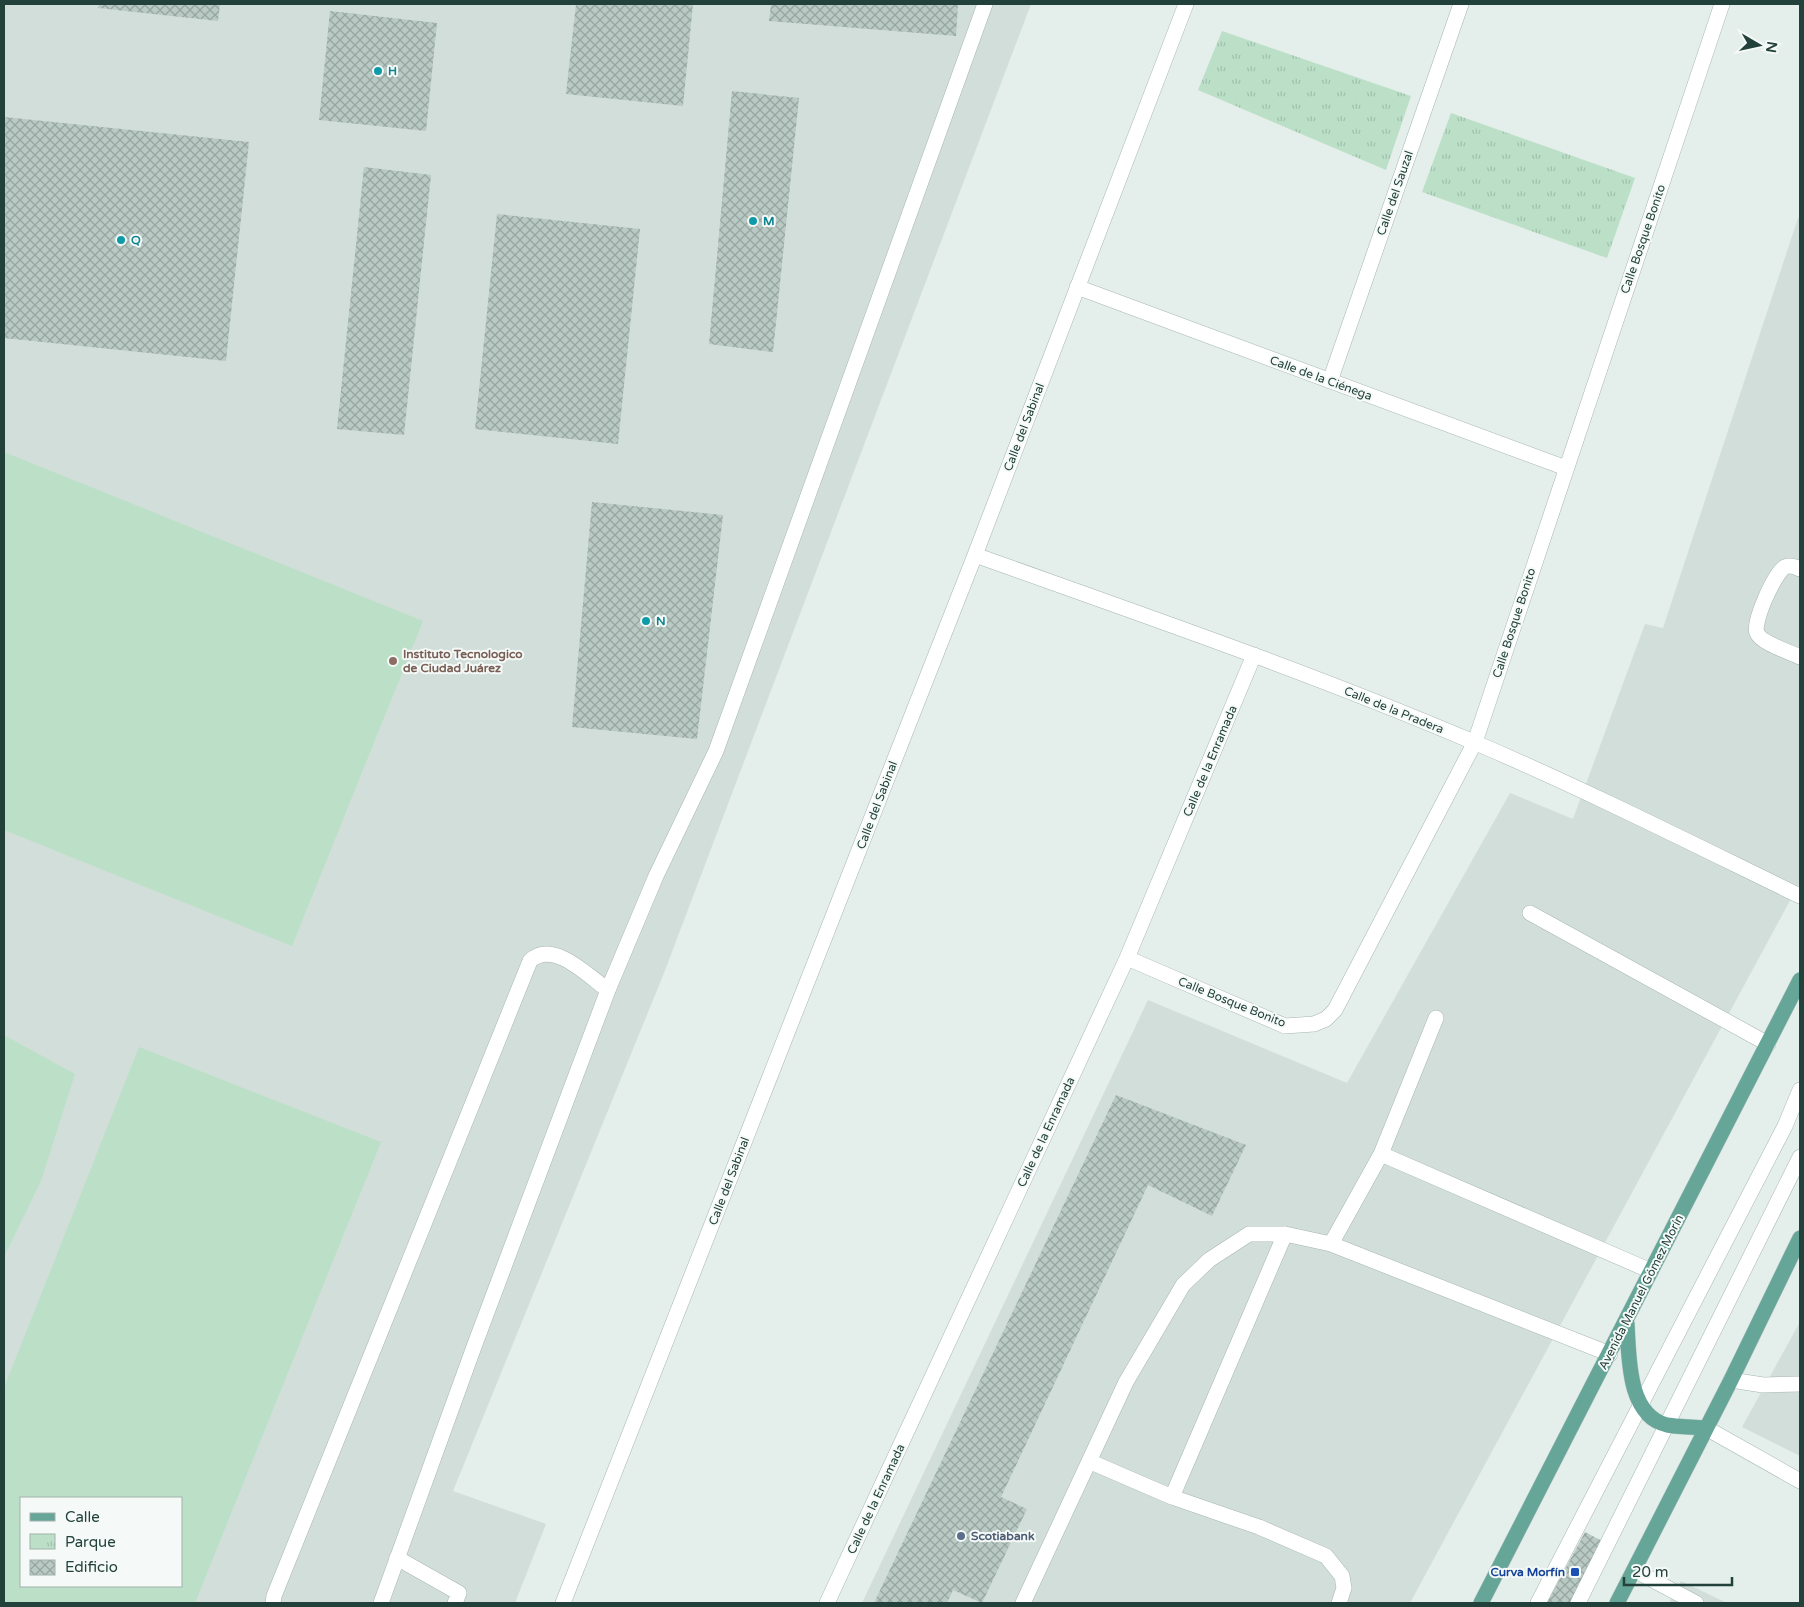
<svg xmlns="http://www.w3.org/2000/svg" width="1804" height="1607" font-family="'Varela Round',sans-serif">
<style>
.built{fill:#d2ded9;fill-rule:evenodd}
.grass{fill:#bbe0c7;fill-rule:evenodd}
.park{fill:url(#park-tufts)}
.building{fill:url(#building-cross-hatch)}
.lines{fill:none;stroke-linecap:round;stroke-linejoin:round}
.service-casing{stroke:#a6b7b2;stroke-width:16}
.minor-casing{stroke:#a6b7b2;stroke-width:16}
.primary-casing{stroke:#c1cac8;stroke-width:16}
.service{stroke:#fff;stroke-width:15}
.minor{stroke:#fff;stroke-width:15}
.primary{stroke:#66a699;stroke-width:15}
.culture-dot{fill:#0f9aa8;stroke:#f5faf8;stroke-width:2}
.education-dot{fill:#8d6e63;stroke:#f5faf8;stroke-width:2}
.service-dot{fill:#5c6f8a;stroke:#f5faf8;stroke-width:2}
.transit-dot{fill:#1a4fb4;stroke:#f5faf8;stroke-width:2}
.labels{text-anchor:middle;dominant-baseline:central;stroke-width:4;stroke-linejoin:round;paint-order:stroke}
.culture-label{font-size:12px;font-weight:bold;fill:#0d838f;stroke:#f5faf8;text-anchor:start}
.street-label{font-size:12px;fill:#22413a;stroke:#f5faf8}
.education-label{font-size:12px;font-weight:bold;fill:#785e54;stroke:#f5faf8;text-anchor:start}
.service-label{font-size:12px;font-weight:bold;fill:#4e5e75;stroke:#f5faf8;text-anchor:start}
.transit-label{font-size:12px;font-weight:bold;fill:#164399;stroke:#f5faf8;text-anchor:end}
</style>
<defs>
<pattern id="park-tufts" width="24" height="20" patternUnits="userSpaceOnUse" patternTransform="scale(1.25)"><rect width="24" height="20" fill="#bbe0c7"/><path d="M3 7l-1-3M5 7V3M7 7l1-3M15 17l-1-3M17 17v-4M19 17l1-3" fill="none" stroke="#a0c1ac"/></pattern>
<pattern id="building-cross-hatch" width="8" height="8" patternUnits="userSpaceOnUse" patternTransform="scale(1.25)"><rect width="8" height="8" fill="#b9c9c3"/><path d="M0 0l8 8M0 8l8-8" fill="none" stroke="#96a59f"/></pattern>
</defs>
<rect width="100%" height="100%" fill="#e4eeea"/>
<path class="built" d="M4 4H1031L664 973 453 1491 546 1524 515 1603H4ZM21 1498H181V1586H21Z
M1798 218H1800V882L1410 1603H862L1148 1000 1347 1083 1510 793 1573 819 1645 624 1663 628Z
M1800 1322V1456L1742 1427Z
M1681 1581 1727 1603H1669Z"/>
<path class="grass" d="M4 452 423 621 292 946 4 830Z
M4 1035 75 1074 41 1181 4 1257Z
M139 1047 381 1142 195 1603H4V1388ZM21 1498H181V1586H21Z"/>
<path class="park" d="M1222 31 1411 96 1386 170 1198 90Z
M1451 113 1635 178 1607 258 1422 192Z"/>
<path class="building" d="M99 4H220L218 21 98 8Z
M576 4H693L683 106 566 94Z
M771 4H958L956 36 769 21Z
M330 11 437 23 426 131 319 120Z
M732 91 799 98 773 352 709 344Z
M4 117 249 142 226 361 4 338Z
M364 167 431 175 404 435 337 429Z
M497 214 640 229 618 444 475 429Z
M592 502 723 515 697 739 572 727Z
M1116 1095 1246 1145 1212 1216 1148 1185 1001 1497 1027 1509 982 1603 953 1590 947 1603H874Z
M1585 1532 1604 1542 1571 1603H1547Z"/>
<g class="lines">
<defs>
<path id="service" d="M1800 569C1796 567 1790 565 1785 567 1775 572 1752 623 1757 633 1761 643 1790 652 1800 657
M1530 913 1768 1044
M1381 1154 1651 1271
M1331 1244 1381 1154 1436 1018
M1731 1380 1763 1385 1800 1384
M1091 1462 1172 1497 1259 1527 1326 1556 1342 1576 1344 1588 1339 1603
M1172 1497 1285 1234
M397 1558 459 1593 455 1603
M1634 1570 1696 1603
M273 1603 274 1596 530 961C553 939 588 976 608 990
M1023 1603 1126 1382 1183 1285 1209 1260 1249 1234H1285L1331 1244 1610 1354
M1538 1603 1785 1126 1800 1090
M1578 1603 1800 1157"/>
<path id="minor" d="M1077 287 1566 468
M1330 381 1461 4
M975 555C1143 615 1312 673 1476 743 1586 790 1693 844 1800 896
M1127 958 1285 1026 1314 1024 1326 1019 1335 1010 1475 742 1722 4
M1706 1428 1800 1481
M381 1603 475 1344 608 990 656 876 716 751 985 4
M563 1603 975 555 1186 4
M827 1603 1127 958 1254 655"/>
<path id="primary" d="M1627 1324C1629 1355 1627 1416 1667 1425 1679 1427 1693 1427 1706 1428
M1481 1603 1800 980
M1617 1603 1731 1380 1800 1238"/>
</defs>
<use href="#service" class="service-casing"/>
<use href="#minor" class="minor-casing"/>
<use href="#primary" class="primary-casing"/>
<use href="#service" class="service"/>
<use href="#minor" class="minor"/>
<use href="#primary" class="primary"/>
</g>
<g class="culture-dot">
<circle cx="378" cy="71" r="5"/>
<circle cx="753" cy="221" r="5"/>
<circle cx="121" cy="240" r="5"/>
<circle cx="646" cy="621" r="5"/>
</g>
<circle class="education-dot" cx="393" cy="661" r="5"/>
<circle class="service-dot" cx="961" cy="1536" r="5"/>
<rect class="transit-dot" x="1570" y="1567" width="10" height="10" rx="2.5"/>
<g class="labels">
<g class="culture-label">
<text x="388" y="71">H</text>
<text x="763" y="221">M</text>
<text x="131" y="240">Q</text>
<text x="656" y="621">N</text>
</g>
<g class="street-label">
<text transform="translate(1395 193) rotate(-71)">Calle del Sauzal</text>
<text transform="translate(1643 239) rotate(-71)">Calle Bosque Bonito</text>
<text transform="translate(1321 378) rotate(20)">Calle de la Ciénega</text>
<text transform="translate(1024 427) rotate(-69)">Calle del Sabinal</text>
<text transform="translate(1514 623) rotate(-72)">Calle Bosque Bonito</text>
<text transform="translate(1394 710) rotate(22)">Calle de la Pradera</text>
<text transform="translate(1210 761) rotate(-67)">Calle de la Enramada</text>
<text transform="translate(877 805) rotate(-69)">Calle del Sabinal</text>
<text transform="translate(1232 1002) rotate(22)">Calle Bosque Bonito</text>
<text transform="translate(1046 1132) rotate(-65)">Calle de la Enramada</text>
<text transform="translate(729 1181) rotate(-69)">Calle del Sabinal</text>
<text transform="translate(1641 1292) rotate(-63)">Avenida Manuel Gómez Morín</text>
<text transform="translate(876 1499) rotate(-65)">Calle de la Enramada</text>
</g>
<g class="education-label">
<text x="403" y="654">Instituto Tecnologico<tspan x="403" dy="14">de Ciudad Juárez</tspan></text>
</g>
<g class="service-label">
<text x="971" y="1536">Scotiabank</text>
</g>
<g class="transit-label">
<text x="1565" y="1572">Curva Morfín</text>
</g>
</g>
<rect width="1804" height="1607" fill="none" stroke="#22413a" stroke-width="10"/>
<rect x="20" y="1497" width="162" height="90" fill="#f5faf8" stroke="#a1b0ac"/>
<rect x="30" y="1513" width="25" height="8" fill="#66a699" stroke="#a1b0ac"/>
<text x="65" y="1522" font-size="15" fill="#22413a">Calle</text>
<rect x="30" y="1534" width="25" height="15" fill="url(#park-tufts)" stroke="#a1b0ac"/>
<text x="65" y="1547" font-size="15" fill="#22413a">Parque</text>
<rect x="30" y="1560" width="25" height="15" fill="url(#building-cross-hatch)" stroke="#a1b0ac"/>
<text x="65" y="1572" font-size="15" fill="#22413a">Edificio</text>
<g transform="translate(1759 45) rotate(99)" stroke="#f5faf8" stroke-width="4" paint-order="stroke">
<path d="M0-4L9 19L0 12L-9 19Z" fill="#22413a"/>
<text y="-8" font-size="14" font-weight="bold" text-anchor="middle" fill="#22413a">N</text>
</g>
<path d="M1624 1577v8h108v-8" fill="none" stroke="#22413a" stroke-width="2.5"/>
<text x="1632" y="1577" font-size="15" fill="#22413a" stroke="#f5faf8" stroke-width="4" paint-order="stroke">20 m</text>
</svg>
